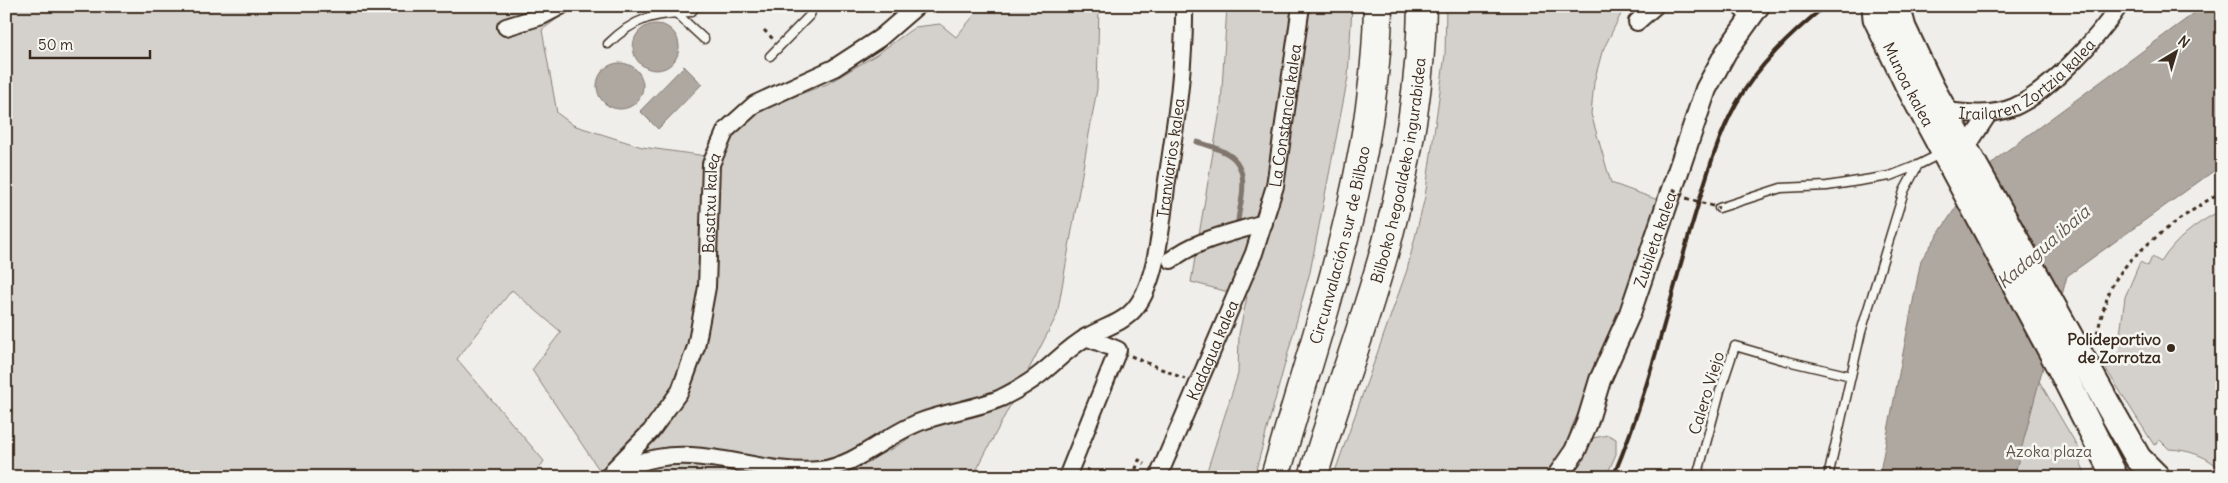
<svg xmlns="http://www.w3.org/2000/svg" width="2228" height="483" font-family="Delius,sans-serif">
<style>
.green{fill:#d4d1cc;stroke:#887e75}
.water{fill:#afa8a1;stroke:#81766d}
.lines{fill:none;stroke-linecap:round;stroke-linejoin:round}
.stream{stroke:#81766d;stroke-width:5}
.service-casing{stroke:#3b2a1e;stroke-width:11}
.minor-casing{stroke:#3b2a1e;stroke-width:20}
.tertiary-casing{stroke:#3b2a1e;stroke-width:24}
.primary-casing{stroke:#3b2a1e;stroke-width:29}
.motorway-casing{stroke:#3b2a1e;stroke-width:31}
.path{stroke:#3b2a1e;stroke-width:3;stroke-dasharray:4 4;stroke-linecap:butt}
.service{stroke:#f6f6f2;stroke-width:8}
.minor{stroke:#f6f6f2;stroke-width:16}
.tertiary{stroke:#f6f6f2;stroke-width:20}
.primary{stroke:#f6f6f2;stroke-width:25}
.motorway{stroke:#f6f6f2;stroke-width:28}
.rail{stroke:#3b2a1e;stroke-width:4}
.path-bridge{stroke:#3b2a1e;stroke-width:3;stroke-dasharray:4 4;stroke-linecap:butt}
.poi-dot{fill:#3b2a1e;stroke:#f6f6f2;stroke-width:2}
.labels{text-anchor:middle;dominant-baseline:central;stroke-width:5;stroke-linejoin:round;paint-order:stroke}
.street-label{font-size:16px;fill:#3b2a1e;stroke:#f6f6f2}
.poi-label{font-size:16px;font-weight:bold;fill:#3b2a1e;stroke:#f6f6f2;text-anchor:end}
.park-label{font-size:16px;fill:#61544a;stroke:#f6f6f2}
.water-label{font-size:18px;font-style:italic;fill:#64564c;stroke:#f6f6f2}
</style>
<rect width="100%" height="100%" fill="#efeeea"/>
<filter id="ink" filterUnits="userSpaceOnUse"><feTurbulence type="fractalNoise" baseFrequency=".02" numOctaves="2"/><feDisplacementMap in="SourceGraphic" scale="10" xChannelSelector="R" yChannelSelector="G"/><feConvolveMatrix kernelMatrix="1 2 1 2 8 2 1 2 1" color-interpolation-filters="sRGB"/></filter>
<g filter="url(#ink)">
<path class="green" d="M6 6H574L542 30 557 113 573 125 642 147 706 156 703 261 689 355 674 387 652 420 600 471 532 370 561 332 512 290 457 359 544 461 534 477H6Z
M982 6H1099L1097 89 1057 315 975 473 983 477H801L849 469 894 448 923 429 823 466 737 458 624 465 674 416 695 371 708 330 713 293 718 171 723 153 734 135 753 115 785 100 827 84 876 55 915 27 940 24 956 37Z
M1227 6H1352L1348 77 1310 272 1254 477H1205L1238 374 1239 334 1247 297 1191 282 1221 105Z
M1446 6H1625L1602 52 1594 82 1591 114 1611 183 1658 200 1626 305 1571 429 1567 448 1547 477H1333L1407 270 1425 197 1445 55Z
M2218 212 2222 217V471C2208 456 2189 450 2169 449L2160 440 2154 445 2106 369 2119 362 2120 335 2125 297 2140 262 2148 266 2152 257 2161 262C2175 240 2195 224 2218 212Z
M2039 381 2079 449 2076 453 2087 477H2008Z
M1608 435 1616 439V454L1606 477H1570L1579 465 1593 438Z
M652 463H692L794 477H621Z"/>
<path class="water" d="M2204 6H2222V165L2067 276 2014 477H1879L1921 260 1972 183 2001 155Z
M633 47a23 23 0 1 1 46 0a23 23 0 1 1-46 0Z
M597 86a23 23 0 1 1 46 0a23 23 0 1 1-46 0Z
M684 66 702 84 658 129 640 111Z"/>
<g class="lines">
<path class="stream" d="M1197 142C1230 151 1247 159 1242 196 1241 206 1238 214 1238 223"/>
<defs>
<path id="service" d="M676 13 704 39
M608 44C635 17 655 14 691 12L696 6
M770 56 810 15 813 6
M1719 208 1781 188 1827 186 1890 176 1918 165
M1697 477 1720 391 1735 346 1783 360 1851 376
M1828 477 1861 332 1904 191 1918 165 1940 154"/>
<g id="minor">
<path d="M1740 6 1750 18"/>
<path d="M1637 22 1655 6"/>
<path d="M506 27 542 16 561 6"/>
<path id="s1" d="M1946 111C1968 114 1993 116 2014 107 2049 92 2098 38 2119 6"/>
<path d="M1967 151 1972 139 1989 113"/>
<path d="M1171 260C1197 239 1232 233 1264 223"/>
<path id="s2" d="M613 470 651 431 680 391 696 347 707 287 711 164 726 130 755 104 834 68 880 38 917 6"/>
<path id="s3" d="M607 477C624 469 639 461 657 458 712 448 766 476 820 470 858 465 885 435 920 422 946 412 975 409 1001 398 1013 392 1028 384 1039 375 1055 363 1069 347 1087 337 1104 327 1124 323 1136 307 1157 281 1162 220 1166 187 1175 128 1185 67 1184 6"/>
<path d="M1067 477 1118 350 1086 337"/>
<path id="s4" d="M1158 477 1254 253 1275 186 1301 6"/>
</g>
<g id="tertiary">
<path id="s5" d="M1557 477 1575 451 1587 423 1600 380 1630 313 1706 89 1726 52 1759 6"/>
</g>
<g id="primary">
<path id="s6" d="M1875 6 1876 18 1907 83 2058 364 2115 477"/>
<path d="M1897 6 1903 28 1931 87 2108 405 2138 458 2157 477"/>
</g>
<g id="motorway">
<path id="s7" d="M1275 477C1319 323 1376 168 1378 6"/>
<path id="s8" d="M1313 477C1336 398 1366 321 1387 242 1407 165 1421 85 1422 6"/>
</g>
</defs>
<use href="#service" class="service-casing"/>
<use href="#minor" class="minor-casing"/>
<use href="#tertiary" class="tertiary-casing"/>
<use href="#primary" class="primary-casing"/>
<use href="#motorway" class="motorway-casing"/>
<path class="path" d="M764 30 773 39
M2095 341C2100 323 2104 303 2112 286 2130 250 2188 213 2222 191
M1131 356 1185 379
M1086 469 1104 477
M1133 477 1139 460 1145 464"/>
<use href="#service" class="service"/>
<use href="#minor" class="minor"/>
<use href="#tertiary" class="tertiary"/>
<use href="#primary" class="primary"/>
<use href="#motorway" class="motorway"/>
<path class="rail" d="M1613 477C1647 397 1667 311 1691 228 1704 186 1715 142 1736 104 1758 65 1791 34 1825 6"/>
<path class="path-bridge" d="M1673 189 1686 198 1719 208"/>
</g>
</g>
<circle class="poi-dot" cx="2171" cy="348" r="5"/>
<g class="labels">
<g class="street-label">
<text stroke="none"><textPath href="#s1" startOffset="92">Irailaren Zortzia kalea</textPath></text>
<text stroke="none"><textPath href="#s6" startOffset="86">Munoa kalea</textPath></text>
<text stroke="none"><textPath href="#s4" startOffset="385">La Constancia kalea</textPath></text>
<text stroke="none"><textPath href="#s3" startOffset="732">Tranviarios kalea</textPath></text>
<text stroke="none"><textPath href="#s8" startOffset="319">Bilboko hegoaldeko ingurabidea</textPath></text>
<text stroke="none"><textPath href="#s2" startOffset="296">Basatxu kalea</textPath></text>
<text stroke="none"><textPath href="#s5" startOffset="258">Zubileta kalea</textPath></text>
<text stroke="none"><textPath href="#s7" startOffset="241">Circunvalación sur de Bilbao</textPath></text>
<text stroke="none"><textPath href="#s4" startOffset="138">Kadagua kalea</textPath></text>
<text transform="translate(1706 393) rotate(-73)">Calero Viejo</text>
</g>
<g class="poi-label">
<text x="2161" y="339">Polideportivo<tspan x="2161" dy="18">de Zorrotza</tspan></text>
</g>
<g class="park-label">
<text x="2049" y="451">Azoka plaza</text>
</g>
<g class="water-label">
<text transform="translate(2043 247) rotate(-41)">Kadagua ibaia</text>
</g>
</g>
<rect width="2228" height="483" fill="none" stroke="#f6f6f2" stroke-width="25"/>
<rect x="12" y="12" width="2203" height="458" fill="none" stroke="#3b2a1e" stroke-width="2" filter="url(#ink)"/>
<g transform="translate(2176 52) rotate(38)" stroke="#f6f6f2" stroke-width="4" paint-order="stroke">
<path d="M0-4L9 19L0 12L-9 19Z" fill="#3b2a1e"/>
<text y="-8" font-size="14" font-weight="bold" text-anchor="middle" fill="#3b2a1e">N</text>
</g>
<path d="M30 50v8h120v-8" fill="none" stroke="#3b2a1e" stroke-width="2.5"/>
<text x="38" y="50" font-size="15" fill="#3b2a1e" stroke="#f6f6f2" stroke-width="4" paint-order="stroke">50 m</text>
</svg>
